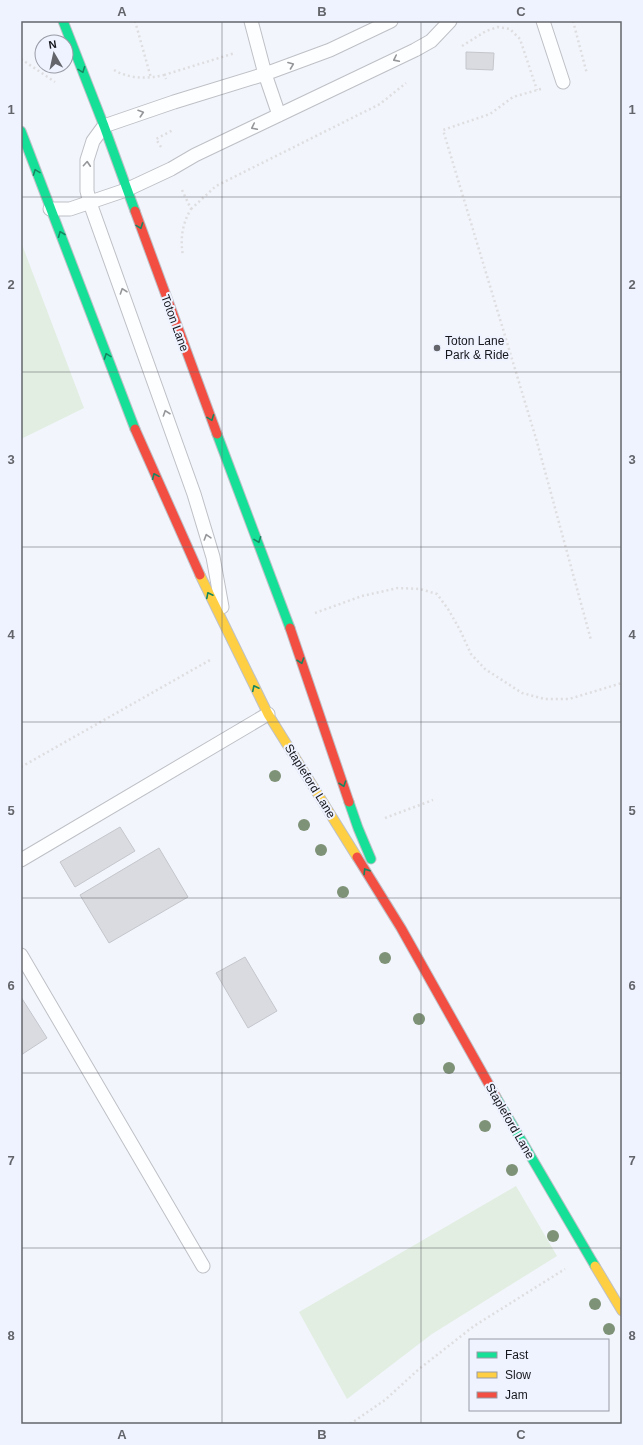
<svg xmlns="http://www.w3.org/2000/svg" width="643" height="1445" font-family="Arial,sans-serif">
<style>
.green{fill:#e2eee2}
.building{fill:#d9dbe1;stroke:#c4c6cc}
.lines{fill:none;stroke-linecap:round;stroke-linejoin:round}
.lane-casing{stroke:#bec0c6;stroke-width:15}
.fast-casing{stroke:#bec0c6;stroke-width:11}
.slow-casing{stroke:#bec0c6;stroke-width:11}
.jam-casing{stroke:#bec0c6;stroke-width:11}
.path{stroke:#dedee0;stroke-width:2.5;stroke-dasharray:2 3;stroke-linecap:butt}
.lane{stroke:#fdfeff;stroke-width:13}
.fast{stroke:#16e098;stroke-width:9}
.slow{stroke:#ffcf43;stroke-width:9}
.jam{stroke:#f24e42;stroke-width:9}
.tree{fill:#7e9277}
.oneway{stroke:#959699}
.oneway2{stroke:#168661}
.grid{fill:none;stroke:#63656b;stroke-width:1;stroke-opacity:0.55}
.poi-dot{fill:#63656b;stroke:#eff3ff;stroke-width:1.5}
.labels{text-anchor:middle;dominant-baseline:central;stroke-width:4;stroke-linejoin:round;paint-order:stroke}
.street-label{font-size:12px;fill:#16171d;stroke:#eff3ff}
.poi-label{font-size:12px;fill:#16171d;stroke:#eff3ff;text-anchor:start}
.neatline{fill:none;stroke:#63656b;stroke-width:1.5}
.grid-label{font-size:13px;text-anchor:middle;font-weight:bold;fill:#63656b}
</style>
<rect width="100%" height="100%" fill="#f2f5fc"/>
<path class="green" d="M21 242 84 408 21 439Z
M516 1186 557 1256 432 1334 347 1399 299 1312Z"/>
<path class="building" d="M466 52 494 53 493 70 466 69Z
M120 827 135 851 75 887 60 862Z
M159 848 188 897 109 943 80 895Z
M245 957 277 1011 248 1028 216 973Z
M21 997 47 1038 21 1055Z"/>
<g class="lines">
<defs>
<path id="lane" d="M251 21 265 74 279 115
M543 21 563 82
M50 209H70L126 190 171 169 195 155 415 50 431 41 450 21
M222 607 213 557 194 494 90 203 87 191V160L93 141 104 126 174 102 265 74 330 50 391 21
M21 860 268 714
M21 955 203 1266"/>
<path id="fast" d="M63 21 104 126 135 211
M21 131 135 429
M217 434 290 628
M349 802 358 828 371 859
M496 1097 595 1266"/>
<path id="slow" d="M200 575 268 714 357 857
M595 1266 622 1311"/>
<path id="jam" d="M135 211 217 434
M135 429 200 575
M290 628 349 802
M357 857 401 928 496 1097"/>
</defs>
<use href="#lane" class="lane-casing"/>
<use href="#fast" class="fast-casing"/>
<use href="#slow" class="slow-casing"/>
<use href="#jam" class="jam-casing"/>
<path class="path" d="M135 21 151 78
M573 21 587 74
M462 46 486 31 498 27 510 29 520 39 537 90
M21 59 55 82
M114 70C130 79 147 79 164 75L166 79
M164 75 235 53
M541 89 513 97 490 114 443 130 537 442 591 640
M161 147 156 139 173 130
M182 190 191 209C182 224 180 239 183 256
M191 209 216 186 380 104 406 83
M315 613 362 596 398 588 420 589 437 594 448 609 460 630 471 654 485 669 522 693 545 699H569L622 683
M21 767 210 660
M385 818 433 800
M350 1424 385 1400 419 1369 474 1326 565 1269"/>
<use href="#lane" class="lane"/>
<use href="#fast" class="fast"/>
<use href="#slow" class="slow"/>
<use href="#jam" class="jam"/>
</g>
<g class="tree">
<circle cx="275" cy="776" r="6"/>
<circle cx="304" cy="825" r="6"/>
<circle cx="321" cy="850" r="6"/>
<circle cx="343" cy="892" r="6"/>
<circle cx="385" cy="958" r="6"/>
<circle cx="419" cy="1019" r="6"/>
<circle cx="449" cy="1068" r="6"/>
<circle cx="485" cy="1126" r="6"/>
<circle cx="512" cy="1170" r="6"/>
<circle cx="553" cy="1236" r="6"/>
<circle cx="595" cy="1304" r="6"/>
<circle cx="609" cy="1329" r="6"/>
</g>
<defs><path id="oneway-chevron" d="M-2-3.5L2.5 0L-2 3.5" fill="none" stroke-width="1.6" stroke-linecap="round" stroke-linejoin="round"/></defs>
<g class="oneway">
<use href="#oneway-chevron" transform="translate(396 59) rotate(154)"/>
<use href="#oneway-chevron" transform="translate(291 65) rotate(-21)"/>
<use href="#oneway-chevron" transform="translate(141 113) rotate(-18)"/>
<use href="#oneway-chevron" transform="translate(254 127) rotate(154)"/>
<use href="#oneway-chevron" transform="translate(87 164) rotate(-86)"/>
<use href="#oneway-chevron" transform="translate(123 291) rotate(-109)"/>
<use href="#oneway-chevron" transform="translate(166 413) rotate(-109)"/>
<use href="#oneway-chevron" transform="translate(207 537) rotate(-107)"/>
</g>
<g class="oneway2">
<use href="#oneway-chevron" transform="translate(82 70) rotate(69)"/>
<use href="#oneway-chevron" transform="translate(36 172) rotate(-110)"/>
<use href="#oneway-chevron" transform="translate(140 226) rotate(70)"/>
<use href="#oneway-chevron" transform="translate(61 234) rotate(-112)"/>
<use href="#oneway-chevron" transform="translate(107 356) rotate(-110)"/>
<use href="#oneway-chevron" transform="translate(211 418) rotate(69)"/>
<use href="#oneway-chevron" transform="translate(155 476) rotate(-114)"/>
<use href="#oneway-chevron" transform="translate(258 540) rotate(69)"/>
<use href="#oneway-chevron" transform="translate(209 595) rotate(-117)"/>
<use href="#oneway-chevron" transform="translate(301 661) rotate(71)"/>
<use href="#oneway-chevron" transform="translate(255 688) rotate(-116)"/>
<use href="#oneway-chevron" transform="translate(343 784) rotate(71)"/>
<use href="#oneway-chevron" transform="translate(366 871) rotate(-122)"/>
</g>
<path class="grid" d="M222 21V1424M421 21V1424M21 197H622M21 372H622M21 547H622M21 722H622M21 898H622M21 1073H622M21 1248H622"/>
<circle class="poi-dot" cx="437" cy="348" r="4"/>
<g class="labels">
<g class="street-label">
<text transform="translate(175 323) rotate(70)">Toton Lane</text>
<text transform="translate(310 781) rotate(58)">Stapleford Lane</text>
<text transform="translate(510 1121) rotate(60)">Stapleford Lane</text>
</g>
<g class="poi-label">
<text x="445" y="341">Toton Lane<tspan x="445" dy="14">Park &amp; Ride</tspan></text>
</g>
</g>
<rect width="643" height="1445" fill="none" stroke="#eff3ff" stroke-width="44"/>
<rect x="469" y="1339" width="140" height="72" fill="#eff3ff" stroke="#989ba5"/>
<rect x="477" y="1352" width="20" height="6" fill="#16e098" stroke="#989ba5"/>
<text x="505" y="1359" font-size="12" fill="#16171d">Fast</text>
<rect x="477" y="1372" width="20" height="6" fill="#ffcf43" stroke="#989ba5"/>
<text x="505" y="1379" font-size="12" fill="#16171d">Slow</text>
<rect x="477" y="1392" width="20" height="6" fill="#f24e42" stroke="#989ba5"/>
<text x="505" y="1399" font-size="12" fill="#16171d">Jam</text>
<g transform="translate(54 54) rotate(351)"><circle r="19" fill="#eff3ff" stroke="#989ba5"/>
<path d="M0-3L7 15L0 10L-7 15Z" fill="#63656b"/>
<text y="-6" font-size="11" font-weight="bold" text-anchor="middle" fill="#16171d">N</text>
</g>
<rect x="22" y="22" width="599" height="1401" class="neatline"/>
<g class="grid-label">
<text x="122" y="16">A</text>
<text x="322" y="16">B</text>
<text x="521" y="16">C</text>
<text x="11" y="114">1</text>
<text x="632" y="114">1</text>
<text x="11" y="289">2</text>
<text x="632" y="289">2</text>
<text x="11" y="464">3</text>
<text x="632" y="464">3</text>
<text x="11" y="639">4</text>
<text x="632" y="639">4</text>
<text x="11" y="815">5</text>
<text x="632" y="815">5</text>
<text x="11" y="990">6</text>
<text x="632" y="990">6</text>
<text x="11" y="1165">7</text>
<text x="632" y="1165">7</text>
<text x="11" y="1340">8</text>
<text x="632" y="1340">8</text>
<text x="122" y="1439">A</text>
<text x="322" y="1439">B</text>
<text x="521" y="1439">C</text>
</g>
</svg>
